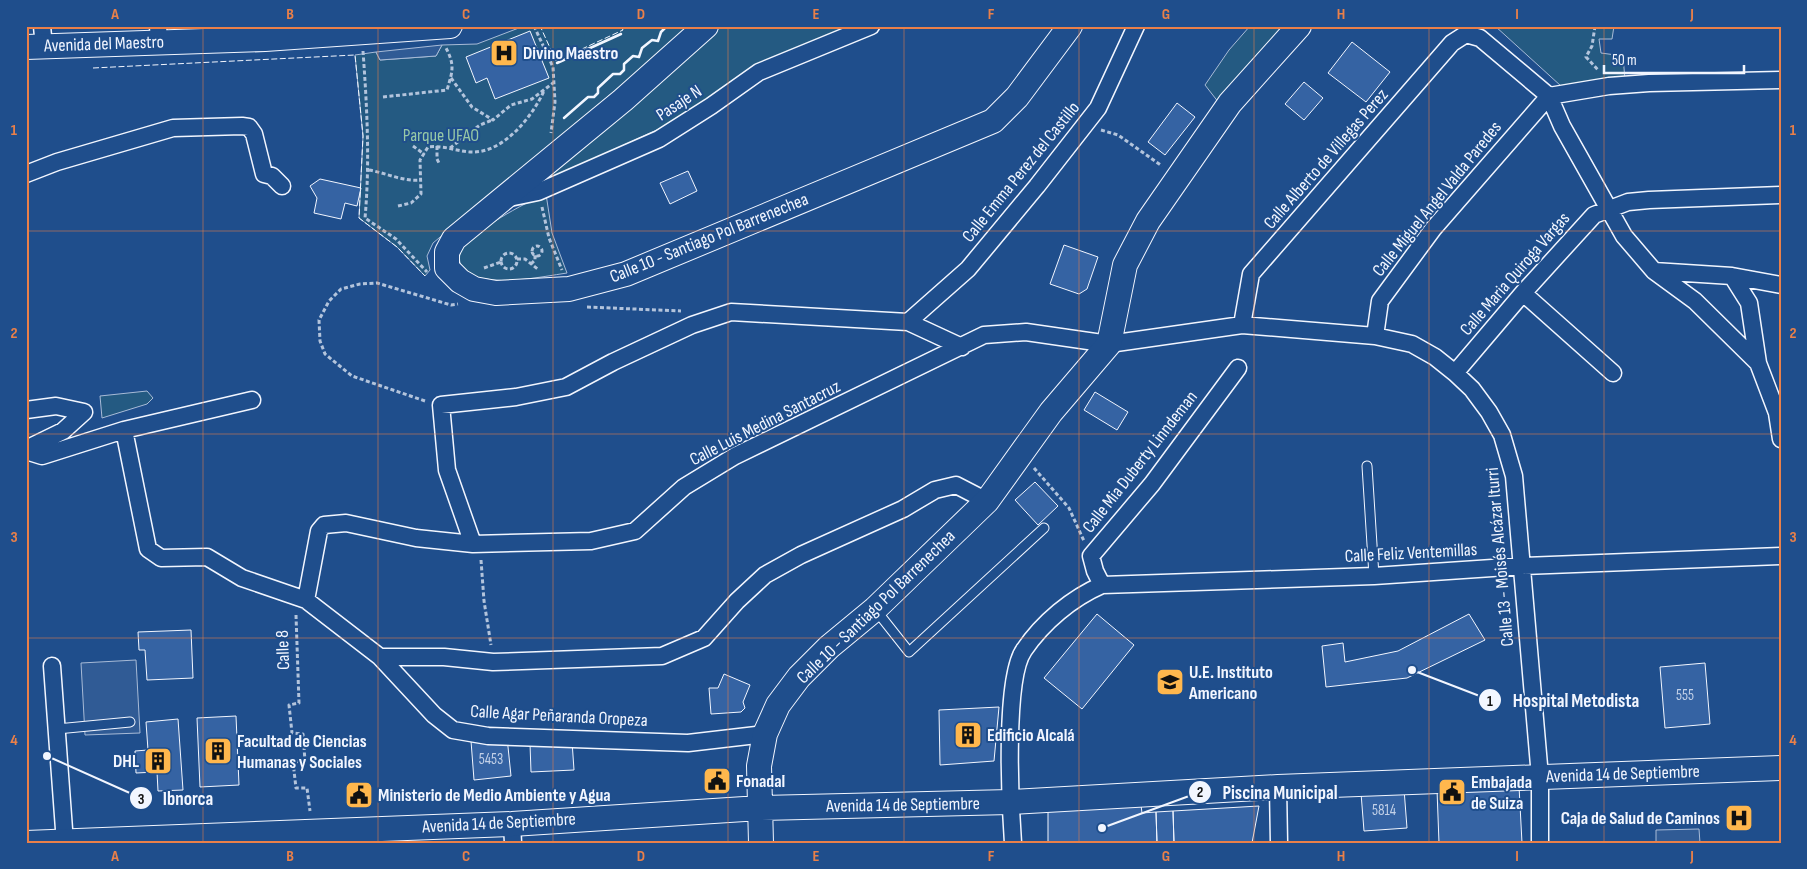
<svg xmlns="http://www.w3.org/2000/svg" width="1807" height="869" font-family="'Sofia Sans Condensed',sans-serif">
<style>
.green{fill:#245a82;stroke:#a8bbd7}
.parking{fill:#305b95;stroke:#a8bbd7}
.building{fill:#3563a3;stroke:#f2f6ff}
.lines{fill:none;stroke-linecap:round;stroke-linejoin:round}
.lane-casing{stroke:#f2f6ff;stroke-width:11}
.street-casing{stroke:#f2f6ff;stroke-width:19}
.secondary-casing{stroke:#f2f6ff;stroke-width:26}
.path{stroke:#b3c4dc;stroke-width:3;stroke-dasharray:4 2.5;stroke-linecap:butt}
.lane{stroke:#1f4e8c;stroke-width:9}
.street{stroke:#1f4e8c;stroke-width:16}
.secondary{stroke:#1f4e8c;stroke-width:24}
.fence{stroke:#f2f6ff;stroke-width:1;stroke-dasharray:6 2.5;stroke-linecap:butt}
.wall{stroke:#f2f6ff;stroke-width:2.5}
.grid{fill:none;stroke:#ea8049;stroke-width:1;stroke-opacity:0.55}
.labels{text-anchor:middle;dominant-baseline:central;stroke-width:4;stroke-linejoin:round;paint-order:stroke}
.number-label{font-size:15px;fill:#c3d1e8}
.street-label{font-size:18px;fill:#f2f6ff;stroke:#1f4e8c}
.poi-label{font-size:18px;font-weight:bold;fill:#f2f6ff;stroke:#1f4e8c;text-anchor:start}
.park-label{font-size:18px;fill:#97c8a6;stroke:#1f4e8c}
.leader{fill:none;stroke:#f2f6ff;stroke-width:2}
.callout-dot{fill:#f2f6ff;stroke:#1f4e8c;stroke-width:2}
.mark-label{font-size:15px;text-anchor:middle;font-weight:bold;fill:#111}
.callout-label{font-size:19px;text-anchor:middle;font-weight:bold;fill:#f2f6ff;stroke:#1f4e8c;stroke-width:4;stroke-linejoin:round;paint-order:stroke}
.neatline{fill:none;stroke:#ea8049;stroke-width:2}
.grid-label{font-size:16px;text-anchor:middle;font-weight:bold;fill:#ea8049}
</style>
<rect width="100%" height="100%" fill="#1f4e8c"/>
<path class="green" d="M524 26H692L433 243 427 256 430 270 425 276 397 247 359 218 363 136 355 55 376 52 380 60 436 56 442 45 477 44Z
M721 26H855L685 117 539 184Z
M1250 26H1287L1219 103 1205 85 1229 50Z
M1495 26H1614L1612 39H1599L1601 53 1623 56 1625 80 1561 86Z
M546 194 552 233 567 273C540 277 508 284 480 278 474 276 464 271 461 265 459 261 459 256 461 251 470 232 526 202 546 194Z
M147 391 153 398 147 404 102 418 100 396Z"/>
<path class="parking" d="M442 45 436 56 380 60 376 52Z
M136 660 140 733 85 735 81 663Z
M1699 829 1700 843H1656V830Z"/>
<path class="building" d="M530 31 549 78 495 99 487 78 476 83 466 57Z
M1352 42 1390 72 1366 102 1328 73Z
M1304 82 1323 98 1304 120 1285 104Z
M1177 103 1195 117 1165 155 1148 142Z
M688 171 697 191 670 204 660 183Z
M320 179 361 188 357 206 345 203 341 219 314 213 317 198 310 186Z
M1064 245 1098 257 1087 289 1079 294 1050 284Z
M1095 392 1128 412 1117 430 1084 410Z
M1035 482 1058 506 1038 525 1015 500Z
M1097 614 1134 645 1082 709 1044 678Z
M1469 614 1485 640 1407 678 1326 687 1322 646 1343 643 1345 662 1398 651Z
M191 630 193 678 147 680 145 650H139L138 632Z
M1705 663 1710 724 1665 728 1660 667Z
M724 674 750 685 743 702 745 708 741 712 711 714 709 688H718Z
M999 707 994 761 940 765 939 710Z
M236 716 239 785 200 787 197 718Z
M178 719 183 790 158 791 157 772 136 773 135 751 148 750 146 722Z
M507 737 511 776 474 780 471 741Z
M572 741 574 770 531 772 530 744Z
M1519 786 1522 843H1439L1437 790Z
M1404 789 1407 828 1364 831 1361 793Z
M1141 805 1142 813 1156 812 1157 843H1048V809Z
M1259 806 1252 843H1174L1173 811Z
M1173 811 1174 843H1157L1156 812Z"/>
<g class="lines">
<defs>
<path id="lane" d="M1367 466 1374 576
M875 609 909 652 1044 528
M57 729 130 722"/>
<path id="street" d="M42 26 44 47
M158 26 159 42
M1549 96 1609 86 1649 83 1781 80
M26 174 57 162 173 128 242 126 249 127 254 134 264 174 272 176 282 186
M504 199 538 192 659 139 711 106 759 72 871 26
M1654 271 1732 276 1781 285
M1732 276 1749 303 1758 363 1777 413 1781 439
M1523 293 1613 373
M908 322 968 269 1037 186 1098 108 1136 26
M1242 325 1251 274 1452 43 1466 34 1480 38 1549 96 1562 126 1624 236 1654 271 1695 301 1758 363
M1375 336 1380 301 1433 229 1549 96
M1455 373 1523 293 1594 215 1628 202 1649 200 1781 195
M26 410 56 406 84 412 63 431 26 449
M124 430 148 549 161 558 207 557 242 578 306 600 380 657H444L493 662 662 656 704 638 737 601 765 575 801 555 903 509 935 490 956 485 987 501
M26 451 42 456 124 430 252 400
M473 544 447 470 441 405 516 397 566 387 613 362 692 325 731 312 908 322 962 347
M1102 585 1095 571 1091 556 1152 484 1238 368
M306 600 319 531 324 525 346 523 416 538 473 544 591 541 635 531 684 487 735 456 984 335 1026 332 1109 344 1242 325 1375 336 1412 344 1435 357 1455 373 1472 389 1489 412 1502 435 1514 476 1540 777V843
M380 657 434 715 453 730 488 736 688 743 765 734
M52 666 65 843
M1278 787 1279 843
M512 824 513 843
M1013 843C1010 805 1004 678 1024 650 1043 622 1072 598 1102 585L1374 576 1522 566 1781 556"/>
<path id="secondary" d="M706 26 623 100 454 239 447 252V268L460 281 474 289 496 293 569 289 626 274 993 121 1017 97 1070 26
M26 47 265 39 450 26
M26 843 512 824 760 808 1010 802 1278 787 1781 768
M761 843 759 766 765 734 778 705 799 677 829 647 875 609 987 501 1051 412 1109 344 1125 265 1148 221 1230 103 1299 26"/>
</defs>
<use href="#lane" class="lane-casing"/>
<use href="#street" class="street-casing"/>
<use href="#secondary" class="secondary-casing"/>
<path class="path" d="M534 26 553 67 555 102 551 133
M1595 26 1592 46 1586 57 1599 71
M363 51C367 107 370 162 365 218L396 239 427 272
M451 78 472 107 493 120 511 105 532 99 553 83
M383 97 447 90C453 70 455 65 445 46
M1101 130 1118 135 1162 166
M413 146 424 154
M437 146V159L439 163
M450 148 480 125 492 120
M369 170C386 173 404 182 421 180
M398 206 411 203 421 194 420 160 428 147C443 145 456 151 470 152 503 154 532 117 544 91
M542 207 549 238 562 270
M532 251a5 5 0 1 1 10 0a5 5 0 1 1-10 0Z
M501 261a8 8 0 1 1 16 0a8 8 0 1 1-16 0Z
M517 259H525L539 270
M531 264 535 260V255
M484 268 501 262
M587 307 681 311
M425 401 352 376 325 354 320 341 319 320 329 301 341 289 360 284 377 283 451 305 458 304
M1034 468 1069 508 1084 541
M481 560 484 601 491 645
M296 615 299 703 289 705 292 733 303 734 305 761 293 762 296 788H307L310 811"/>
<use href="#lane" class="lane"/>
<use href="#street" class="street"/>
<use href="#secondary" class="secondary"/>
<path class="fence" d="M544 26 541 28 556 61 623 30 621 26
M93 68 355 55 363 136 359 218 397 247 425 276"/>
<path class="wall" d="M557 63 621 34
M564 118 588 97H594L598 93V88L613 74H620L624 70V64L633 56 639 57 642 48 652 40 658 41 661 32 667 26"/>
</g>
<path class="grid" d="M203 26V843M378 26V843M553 26V843M728 26V843M904 26V843M1079 26V843M1254 26V843M1429 26V843M1604 26V843M26 231H1781M26 434H1781M26 638H1781"/>
<defs>
<symbol id="hospital-square" viewBox="-11 -11 22 22"><rect x="-9" y="-9" width="18" height="18" rx="4" fill="#ffb74d" stroke="#1f4e8c"/><path d="M-5-5h3v3.5h4V-5h3V5h-3V1.5h-4V5h-3Z" fill="#111"/></symbol>
<symbol id="school-square" viewBox="-11 -11 22 22"><rect x="-9" y="-9" width="18" height="18" rx="4" fill="#ffb74d" stroke="#1f4e8c"/><path d="M0-5L7-2L0 1L-7-2ZM-4 1L0 2.5L4 1V4Q0 6-4 4Z" fill="#111"/></symbol>
<symbol id="building-square" viewBox="-11 -11 22 22"><rect x="-9" y="-9" width="18" height="18" rx="4" fill="#ffb74d" stroke="#1f4e8c"/><path d="M-4-6H4V6H1V3H-1V6H-4ZM-2.5-4.3h1.7v1.8h-1.7ZM.8-4.3h1.7v1.8H.8ZM-2.5-1h1.7V.8h-1.7ZM.8-1h1.7V.8H.8Z" fill="#111"/></symbol>
<symbol id="civic-square" viewBox="-11 -11 22 22"><rect x="-9" y="-9" width="18" height="18" rx="4" fill="#ffb74d" stroke="#1f4e8c"/><path d="M-.6-6.5H3V-4.5H.6V-3L4-1V1h2V6H-6V1h2V-1L-.6-3ZM-1.2 2.5V6h2.4V2.5Z" fill="#111"/></symbol>
</defs>
<g fill-rule="evenodd">
<use href="#hospital-square" x="488" y="37" width="32" height="32"/>
<use href="#school-square" x="1154" y="666" width="32" height="32"/>
<use href="#building-square" x="952" y="719" width="32" height="32"/>
<use href="#building-square" x="202" y="735" width="32" height="32"/>
<use href="#building-square" x="142" y="745" width="32" height="32"/>
<use href="#civic-square" x="701" y="765" width="32" height="32"/>
<use href="#civic-square" x="1436" y="776" width="32" height="32"/>
<use href="#civic-square" x="343" y="779" width="32" height="32"/>
<use href="#hospital-square" x="1723" y="802" width="32" height="32"/>
</g>
<g class="labels">
<g class="number-label">
<text x="1685" y="695">555</text>
<text x="491" y="759">5453</text>
<text x="1384" y="810">5814</text>
</g>
<g class="street-label">
<text transform="translate(104 44) rotate(-2)">Avenida del Maestro</text>
<text transform="translate(679 103) rotate(-33)">Pasaje N</text>
<text transform="translate(1326 159) rotate(-49)">Calle Alberto de Villegas Perez</text>
<text transform="translate(1021 172) rotate(-51)">Calle Emma Perez del Castillo</text>
<text transform="translate(1437 199) rotate(-51)">Calle Miguel Angel Valda Paredes</text>
<text transform="translate(709 238) rotate(-22)">Calle 10 - Santiago Pol Barrenechea</text>
<text transform="translate(1515 274) rotate(-49)">Calle Maria Quiroga Vargas</text>
<text transform="translate(765 423) rotate(-27)">Calle Luis Medina Santacruz</text>
<text transform="translate(1140 462) rotate(-52)">Calle Mia Duberty Linndeman</text>
<text transform="translate(1411 553) rotate(-3)">Calle Feliz Ventemillas</text>
<text transform="translate(1500 557) rotate(-95)">Calle 13 - Moisés Alcázar Iturri</text>
<text transform="translate(876 607) rotate(-44)">Calle 10 - Santiago Pol Barrenechea</text>
<text transform="translate(283 650) rotate(-92)">Calle 8</text>
<text transform="translate(559 716) rotate(3)">Calle Agar Peñaranda Oropeza</text>
<text transform="translate(1623 774) rotate(-2)">Avenida 14 de Septiembre</text>
<text transform="translate(903 805) rotate(-1)">Avenida 14 de Septiembre</text>
<text transform="translate(499 823) rotate(-3)">Avenida 14 de Septiembre</text>
</g>
<g class="poi-label">
<text x="523" y="53">Divino Maestro</text>
<text x="1189" y="672">U.E. Instituto<tspan x="1189" dy="21">Americano</tspan></text>
<text x="987" y="735">Edificio Alcalá</text>
<text x="237" y="741">Facultad de Ciencias<tspan x="237" dy="21">Humanas y Sociales</tspan></text>
<text x="139" y="761" text-anchor="end">DHL</text>
<text x="736" y="781">Fonadal</text>
<text x="1471" y="782">Embajada<tspan x="1471" dy="21">de Suiza</tspan></text>
<text x="378" y="795">Ministerio de Medio Ambiente y Agua</text>
<text x="1720" y="818" text-anchor="end">Caja de Salud de Caminos</text>
</g>
<g class="park-label">
<text x="441" y="135">Parque UFAO</text>
</g>
</g>
<path class="leader" d="M1412 670L1490 700M1102 828L1200 792M47 756L141 798"/>
<g class="callout-dot">
<circle cx="1412" cy="670" r="5"/>
<circle cx="1102" cy="828" r="5"/>
<circle cx="47" cy="756" r="5"/>
<circle cx="1490" cy="700" r="12"/>
<circle cx="1200" cy="792" r="12"/>
<circle cx="141" cy="798" r="12"/>
</g>
<g class="mark-label">
<text x="1490" y="706">1</text>
<text x="1200" y="797">2</text>
<text x="141" y="804">3</text>
</g>
<g class="callout-label">
<text x="1576" y="707">Hospital Metodista</text>
<text x="1280" y="799">Piscina Municipal</text>
<text x="188" y="805">Ibnorca</text>
</g>
<rect width="1807" height="869" fill="none" stroke="#1f4e8c" stroke-width="55"/>
<path d="M1604 65v8h140v-8" fill="none" stroke="#f2f6ff" stroke-width="2.5"/>
<text x="1612" y="65" font-size="15" fill="#f2f6ff" stroke="#1f4e8c" stroke-width="4" paint-order="stroke">50 m</text>
<rect x="28" y="28" width="1752" height="814" class="neatline"/>
<g class="grid-label">
<text x="115" y="19">A</text>
<text x="290" y="19">B</text>
<text x="466" y="19">C</text>
<text x="641" y="19">D</text>
<text x="816" y="19">E</text>
<text x="991" y="19">F</text>
<text x="1166" y="19">G</text>
<text x="1341" y="19">H</text>
<text x="1517" y="19">I</text>
<text x="1692" y="19">J</text>
<text x="14" y="135">1</text>
<text x="1793" y="135">1</text>
<text x="14" y="338">2</text>
<text x="1793" y="338">2</text>
<text x="14" y="542">3</text>
<text x="1793" y="542">3</text>
<text x="14" y="745">4</text>
<text x="1793" y="745">4</text>
<text x="115" y="861">A</text>
<text x="290" y="861">B</text>
<text x="466" y="861">C</text>
<text x="641" y="861">D</text>
<text x="816" y="861">E</text>
<text x="991" y="861">F</text>
<text x="1166" y="861">G</text>
<text x="1341" y="861">H</text>
<text x="1517" y="861">I</text>
<text x="1692" y="861">J</text>
</g>
</svg>
